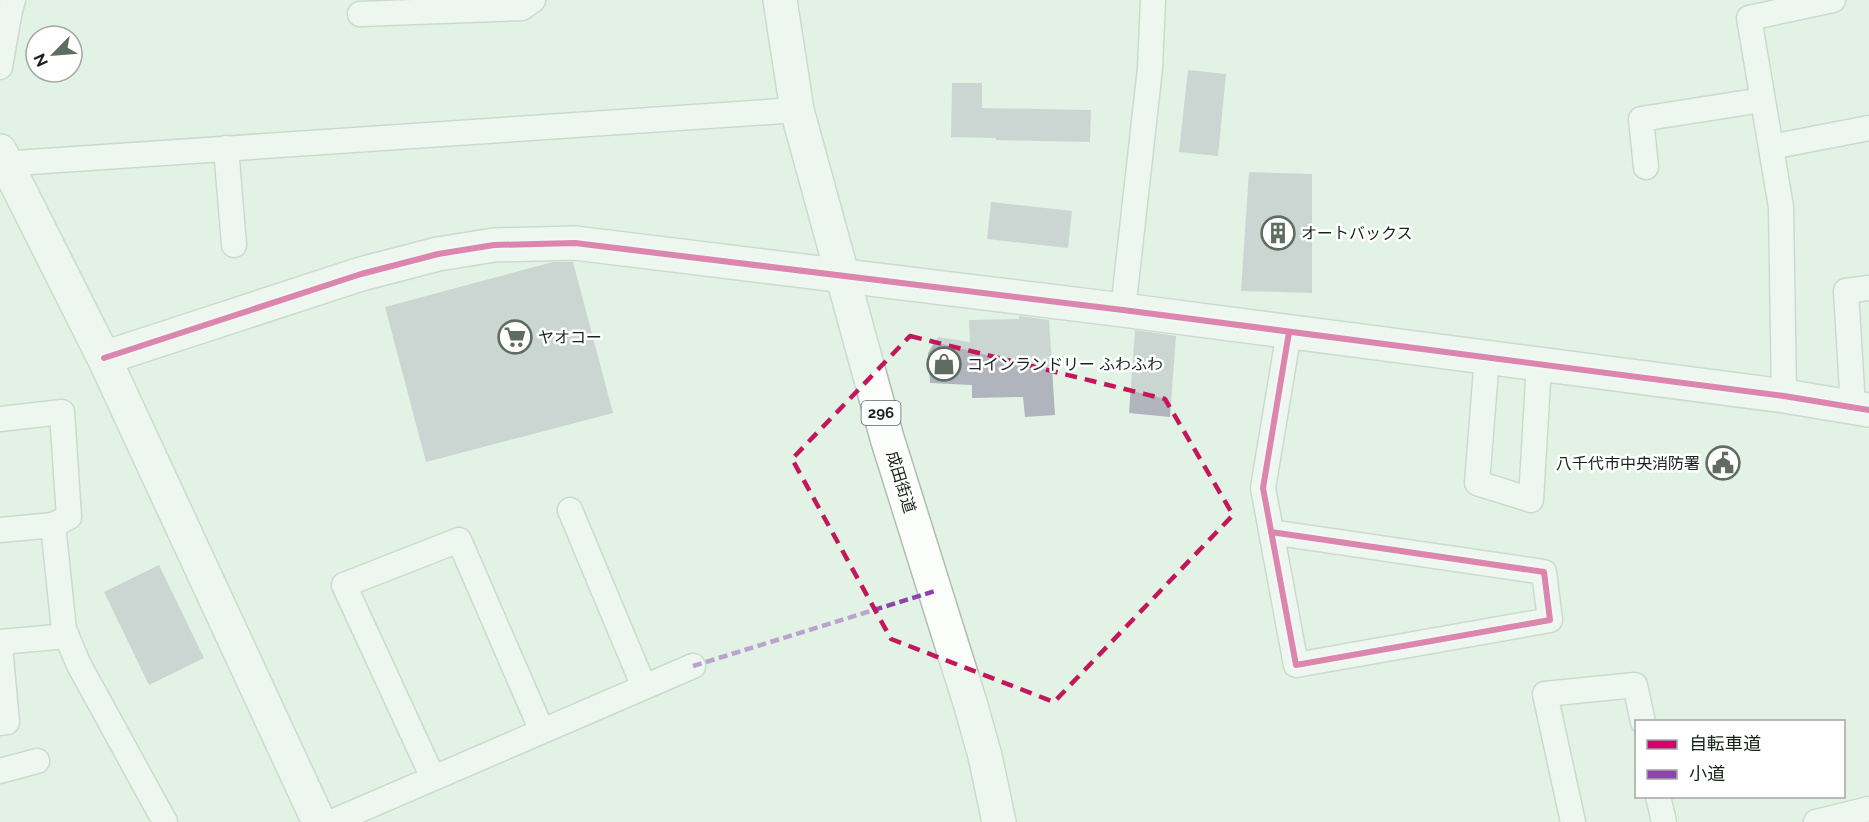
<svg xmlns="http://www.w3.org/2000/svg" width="1869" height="822" font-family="Raleway,'Noto Sans JP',sans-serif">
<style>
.building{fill:#b0b4bd}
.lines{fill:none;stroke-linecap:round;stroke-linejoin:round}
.street-casing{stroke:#b0bdb3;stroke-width:27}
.secondary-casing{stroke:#b0bdb3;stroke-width:36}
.highway-casing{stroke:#b0bdb3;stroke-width:36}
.street{stroke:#fbfdfb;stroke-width:24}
.secondary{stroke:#fbfdfb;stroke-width:33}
.highway{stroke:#fbfdfb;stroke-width:33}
.quiet{stroke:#8e44ad;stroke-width:4.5;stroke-dasharray:9 4.5;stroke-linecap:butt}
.cycleway-casing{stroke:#fff;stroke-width:10}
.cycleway{stroke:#d6006c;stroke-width:6}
.marked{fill:none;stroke:#c2185b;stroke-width:4.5;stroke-dasharray:12 8;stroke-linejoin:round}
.labels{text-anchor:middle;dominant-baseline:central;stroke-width:5;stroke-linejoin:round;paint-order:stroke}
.shield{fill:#fff;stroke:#5d655f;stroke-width:1.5}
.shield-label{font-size:15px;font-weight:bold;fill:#18231b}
.poi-label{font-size:16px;fill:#18231b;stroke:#fff;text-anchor:start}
.street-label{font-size:16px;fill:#18231b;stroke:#fff}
</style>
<rect width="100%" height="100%" fill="#e2f3e6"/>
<path class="building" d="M1188 70 1226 74 1218 156 1179 152Z
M952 83H982V108L1091 110 1090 142 996 140V138L951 137Z
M1249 172 1312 174V293L1241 291Z
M991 202 1072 211 1068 248 987 239Z
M553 262H573L613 413 426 462 385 307Z
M1019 316 1049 320 1055 415 1025 417 1023 397 972 398V385L930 383 928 353 938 337 970 342 969 320 1019 319Z
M1135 330 1176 336 1170 417 1129 413Z
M159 565 204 658 149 685 104 592Z"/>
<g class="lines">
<defs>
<path id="street" d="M360 14 522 8 533 0
M0 67 10 10 13 0
M1771 147 1869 128
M226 148 234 245
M0 164 797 110
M1646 167 1641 119 1762 100
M1123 310 1150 68 1153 0
M1487 357 1477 483 1531 500 1539 364
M1784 396 1781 207 1749 18 1833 0
M1853 407 1846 291 1869 288
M0 419 62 412 69 517 53 525
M570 510 644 687
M0 530 53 525 64 630 79 665 165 822
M1271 532 1544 572 1550 620 1296 665 1263 488 1289 332
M0 642 67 636
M0 647 7 722 0 723
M0 771 37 761
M433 778 344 585 459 540 542 731
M1658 796 1664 822
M332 822 693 666
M1573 822 1545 694 1635 685 1643 722
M1816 822 1869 809"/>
<path id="secondary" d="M0 151 104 358 319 822
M104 358 361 274 438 254 494 245 575 243 1123 310 1784 396 1869 410"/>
<path id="highway" d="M780 0 797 110 887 438 971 706 985 756 999 822"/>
</defs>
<use href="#street" class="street-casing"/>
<use href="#secondary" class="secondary-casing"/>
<use href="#highway" class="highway-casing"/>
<use href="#street" class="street"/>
<use href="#secondary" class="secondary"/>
<use href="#highway" class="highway"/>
<path class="quiet" d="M693 666 935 591"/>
<defs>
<path id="cycleway" d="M104 358 361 274 438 254 494 245 575 243 1123 310 1784 396 1869 410
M1271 532 1544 572 1550 620 1296 665 1263 488 1289 332"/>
</defs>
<use href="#cycleway" class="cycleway-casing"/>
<use href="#cycleway" class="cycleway"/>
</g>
<path d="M0 0H1869V822H0ZM910 336 1165 399 1233 515 1054 702 891 639 792 459Z" fill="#e2f3e6" fill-opacity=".55" fill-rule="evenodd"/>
<path class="marked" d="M910 336 1165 399 1233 515 1054 702 891 639 792 459Z"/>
<defs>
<symbol id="building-ring" viewBox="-11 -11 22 22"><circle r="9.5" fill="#fff" stroke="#5f6c62" stroke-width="1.5"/><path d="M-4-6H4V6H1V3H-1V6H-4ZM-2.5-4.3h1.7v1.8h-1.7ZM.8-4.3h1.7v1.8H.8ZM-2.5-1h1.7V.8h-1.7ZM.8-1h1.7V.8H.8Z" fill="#5f6c62"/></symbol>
<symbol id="supermarket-ring" viewBox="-11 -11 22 22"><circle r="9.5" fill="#fff" stroke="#5f6c62" stroke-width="1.5"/><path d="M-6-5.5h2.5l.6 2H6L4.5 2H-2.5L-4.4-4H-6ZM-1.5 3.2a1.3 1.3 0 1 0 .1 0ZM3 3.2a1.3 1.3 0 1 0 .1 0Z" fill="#5f6c62"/></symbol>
<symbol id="shop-ring" viewBox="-11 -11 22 22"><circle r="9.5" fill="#fff" stroke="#5f6c62" stroke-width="1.5"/><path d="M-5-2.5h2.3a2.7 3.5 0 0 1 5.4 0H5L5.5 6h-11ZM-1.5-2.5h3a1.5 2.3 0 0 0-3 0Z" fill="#5f6c62"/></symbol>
<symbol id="civic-ring" viewBox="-11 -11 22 22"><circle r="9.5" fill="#fff" stroke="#5f6c62" stroke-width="1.5"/><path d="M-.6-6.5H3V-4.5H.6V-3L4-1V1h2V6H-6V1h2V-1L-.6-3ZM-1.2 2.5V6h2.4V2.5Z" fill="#5f6c62"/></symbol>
</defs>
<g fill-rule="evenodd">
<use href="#building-ring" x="1259" y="214" width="38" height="38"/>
<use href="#supermarket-ring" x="496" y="318" width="38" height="38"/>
<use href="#shop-ring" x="925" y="345" width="38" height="38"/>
<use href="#civic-ring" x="1704" y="444" width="38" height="38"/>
</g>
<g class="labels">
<rect class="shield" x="861.5" y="401" width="39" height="24" rx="4.5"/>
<g class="shield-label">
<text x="881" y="413">296</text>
</g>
<g class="poi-label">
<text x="1301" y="233">オートバックス</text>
<text x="538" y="337">ヤオコー</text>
<text x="967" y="364">コインランドリー ふわふわ</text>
<text x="1700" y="463" text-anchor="end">八千代市中央消防署</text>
</g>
<g class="street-label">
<text transform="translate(901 482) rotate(73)">成田街道</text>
</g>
</g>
<rect x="1635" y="720" width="210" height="78" fill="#ffffff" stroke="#a3a7a4" stroke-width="1.5"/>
<rect x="1647" y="740" width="30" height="9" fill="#d6006c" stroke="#a3a7a4" stroke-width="1.5"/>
<text x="1689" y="750" font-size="18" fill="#18231b">自転車道</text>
<rect x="1647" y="770" width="30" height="9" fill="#8e44ad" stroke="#a3a7a4" stroke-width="1.5"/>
<text x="1689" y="780" font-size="18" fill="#18231b">小道</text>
<g transform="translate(54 54) rotate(245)"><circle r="28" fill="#ffffff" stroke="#a3a7a4" stroke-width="1.5"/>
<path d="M0-4.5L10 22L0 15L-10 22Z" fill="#5f6c62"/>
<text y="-9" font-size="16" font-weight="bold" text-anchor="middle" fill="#18231b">N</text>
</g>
</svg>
